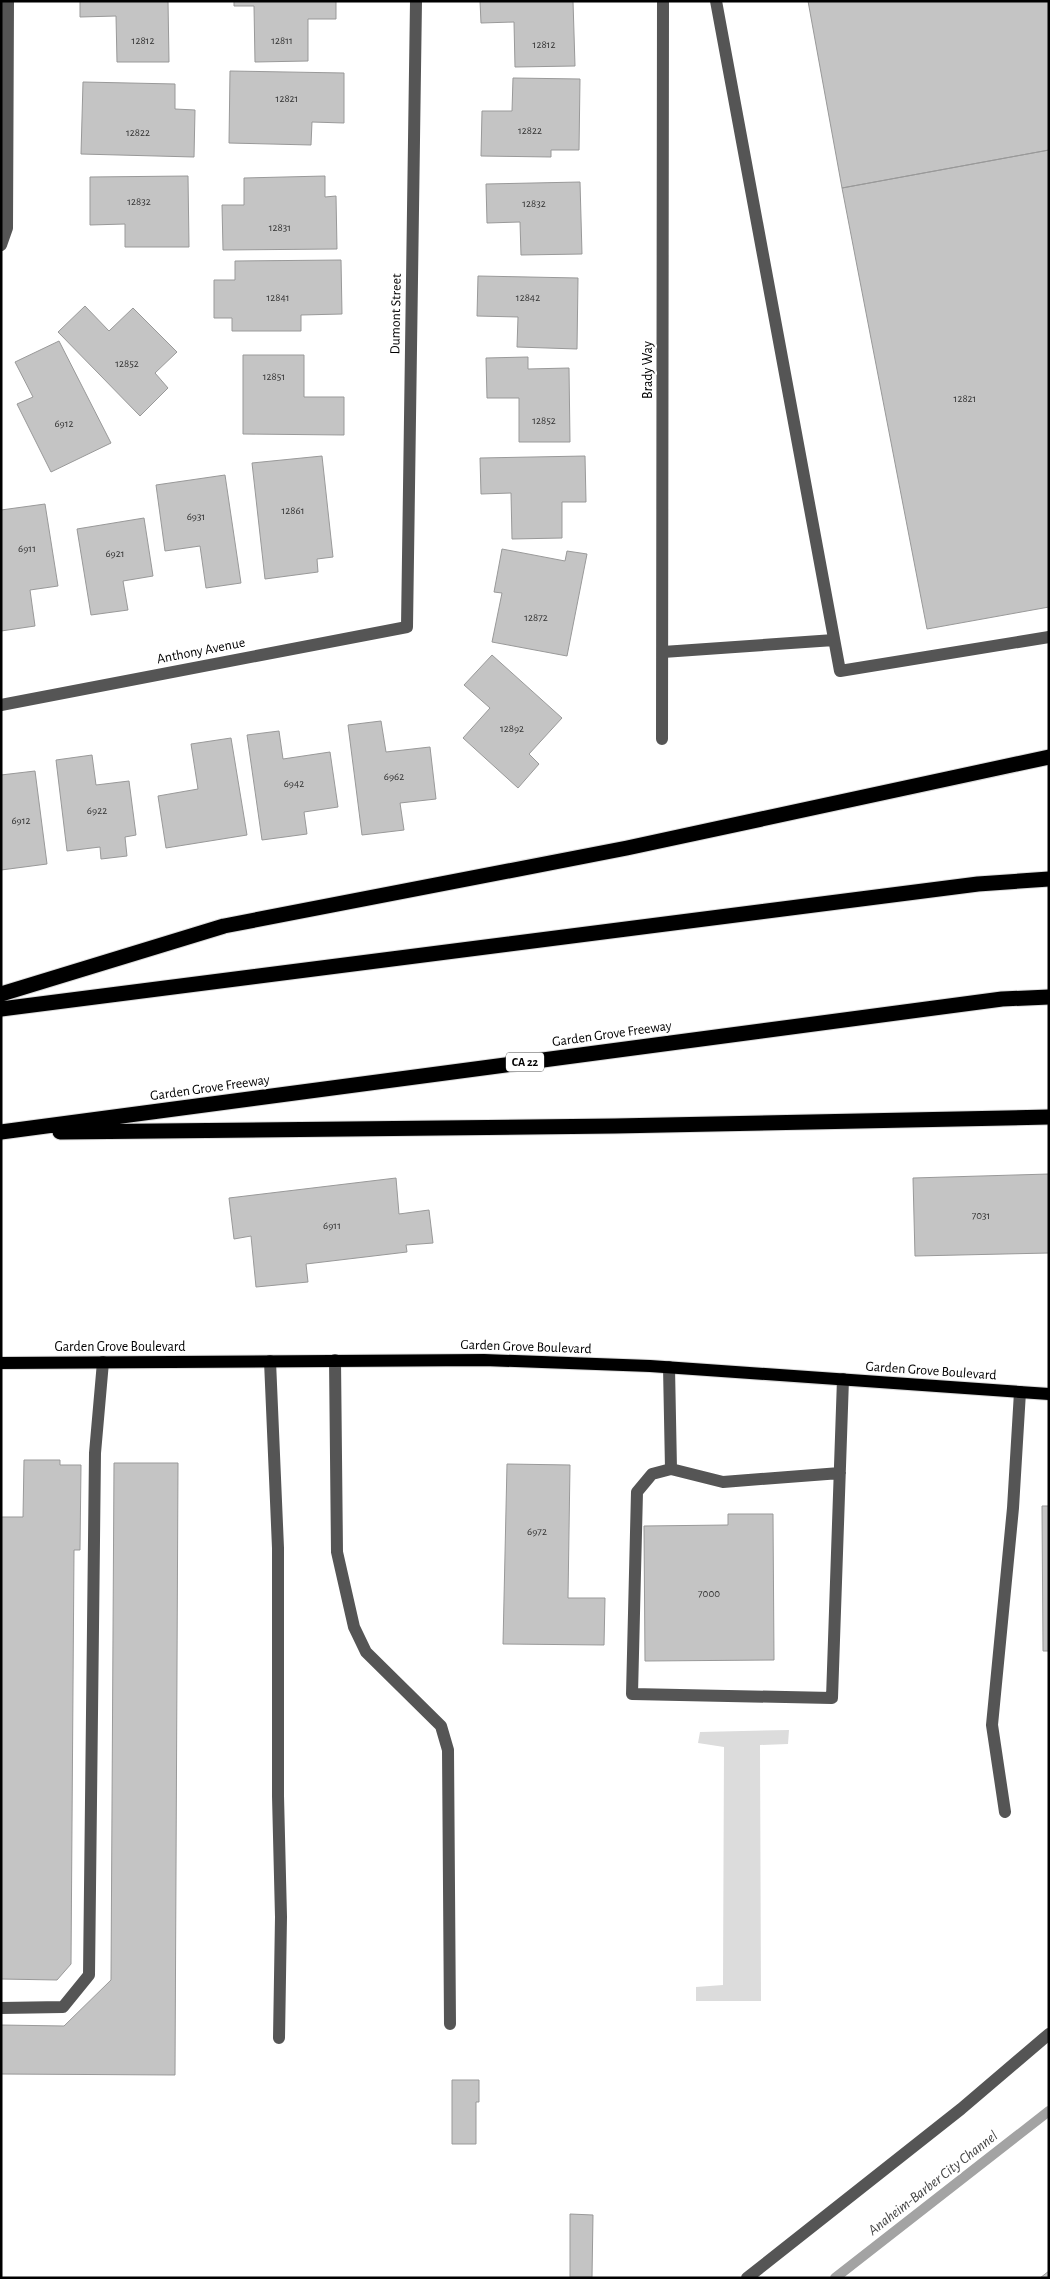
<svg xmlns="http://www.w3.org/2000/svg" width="1050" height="2279" font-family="'Alegreya Sans',sans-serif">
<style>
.green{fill:#dcdcdc}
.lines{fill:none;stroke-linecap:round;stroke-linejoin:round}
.stream{stroke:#a3a3a3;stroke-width:10}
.building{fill:#c4c4c4;stroke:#999}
.major-casing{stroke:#dbdbdb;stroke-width:14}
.highway-casing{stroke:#dbdbdb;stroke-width:17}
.minor{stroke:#555;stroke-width:12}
.major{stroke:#000;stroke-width:12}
.highway{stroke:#000;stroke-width:15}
.labels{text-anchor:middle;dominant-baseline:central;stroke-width:4.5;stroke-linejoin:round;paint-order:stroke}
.number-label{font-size:11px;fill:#313131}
.shield{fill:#fff;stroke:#4c4c4c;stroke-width:1}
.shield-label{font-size:12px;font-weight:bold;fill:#000}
.street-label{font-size:14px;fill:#000;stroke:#fff}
.water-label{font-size:15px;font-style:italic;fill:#444;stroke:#fff}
</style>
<rect width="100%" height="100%" fill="#fff"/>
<path class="green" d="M789 1730 788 1744 760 1745 761 2001H696V1987L723 1985 724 1747 698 1743 700 1732Z"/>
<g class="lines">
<path class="stream" d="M835 2278 1049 2111"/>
</g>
<path class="building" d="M80 1H168L169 62H117L116 16 80 17Z
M234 1H336V19H308V61L255 62 254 6H234Z
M480 1H573L575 66 515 67 514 22 481 23Z
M808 1H1049V150L842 188Z
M230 71 344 73V123L312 122 311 145 229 143Z
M513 78 580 79 579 150H551V157L481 156 482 111H512Z
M83 82 175 84V109L195 110 194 157 81 154Z
M1049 150V607L927 629 842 188Z
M188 176 189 247H125V224L90 225V177Z
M325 176V197L336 196 337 249 223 250 222 205H244V178Z
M580 182 582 254 521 255 520 222 487 223 486 184Z
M341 260 342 314 301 315V331H232V318H214V280H235V261Z
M478 276 578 278 577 349 517 347 518 317 477 316Z
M85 306 109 331 133 308 177 352 155 373 168 388 140 416 58 332Z
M59 341 111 443 51 472 17 404 33 397 15 362Z
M243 355H304V397H344V435L243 434Z
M528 357V369L569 368 570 442H519V398H487L486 358Z
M322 456 333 557 317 559 318 572 265 579 252 463Z
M585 456 586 502H562V538L512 539 511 493 481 494 480 458Z
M225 475 241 583 206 588 200 546 165 551 156 485Z
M45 504 58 586 30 590 35 626 1 631V510Z
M144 518 153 576 123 581 128 610 91 615 77 529Z
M502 549 565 561 567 551 587 554 567 656 492 642 502 593 494 592Z
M492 655 562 718 529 754 539 764 518 788 463 738 490 708 464 685Z
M381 721 386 752 430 747 436 799 400 803 404 830 362 835 348 725Z
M279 731 283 759 330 752 338 807 304 812 307 834 262 840 247 735Z
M231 738 247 835 166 848 158 796 198 789 191 744Z
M92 755 96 785 129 781 136 835 125 837 127 856 101 859 100 847 67 851 56 760Z
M35 771 47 864 1 870V775Z
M1049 1174V1253L915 1256 913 1178Z
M396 1178 399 1214 429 1210 433 1243 406 1245 407 1252 306 1264 308 1282 256 1287 251 1236 234 1239 229 1198Z
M24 1460H60V1465H81L80 1550H74L71 1964 57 1980 1 1979V1517H23Z
M114 1463H178L175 2075 1 2074V2025L64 2026 111 1980Z
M507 1464 570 1465 568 1598H605L604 1645 503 1644Z
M1042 1506H1049V1651H1043Z
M728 1514H773L774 1660 645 1661 644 1526 728 1525Z
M452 2080H479V2102H476V2144H452Z
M570 2214 593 2215 592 2277H570Z
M1049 2271V2278H1040Z"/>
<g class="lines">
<defs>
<path id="major" d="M1 1363 484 1360 650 1366 1049 1394"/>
<path id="highway" d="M1 994 224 926 627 848 1049 757
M1 1009 978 884 1049 879
M1 1132 1002 999 1049 997
M60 1132 615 1126 1049 1117"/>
</defs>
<use href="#major" class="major-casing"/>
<use href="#highway" class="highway-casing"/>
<path class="minor" d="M716 1 840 671 1049 637
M1 245 7 228 8 1
M663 652 834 640
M1 705 407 627 416 1
M662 739 663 1
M335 1360 337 1552 354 1627 366 1652 441 1726 448 1750 450 2024
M270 1361 278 1548V1796L281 1917 279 2038
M669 1367 671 1469
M840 1473 723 1482 671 1469 652 1474 637 1492 632 1694 832 1698 843 1379
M1005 1812 992 1725 1013 1508 1020 1392
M1 2008 63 2007 89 1975 95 1453 103 1362
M747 2278 961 2109 1049 2034"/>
<use href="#major" class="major"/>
<use href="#highway" class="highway"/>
</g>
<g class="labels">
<g class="number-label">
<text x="143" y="40">12812</text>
<text x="282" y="40">12811</text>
<text x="544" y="44">12812</text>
<text x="287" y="98">12821</text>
<text x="530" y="130">12822</text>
<text x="138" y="132">12822</text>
<text x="139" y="201">12832</text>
<text x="534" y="203">12832</text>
<text x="280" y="227">12831</text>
<text x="278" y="297">12841</text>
<text x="528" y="297">12842</text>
<text x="127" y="363">12852</text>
<text x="274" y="376">12851</text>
<text x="965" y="398">12821</text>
<text x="544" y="420">12852</text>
<text x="64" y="423">6912</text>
<text x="293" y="510">12861</text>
<text x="196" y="516">6931</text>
<text x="27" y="548">6911</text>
<text x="115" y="553">6921</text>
<text x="536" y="617">12872</text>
<text x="512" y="728">12892</text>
<text x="394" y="776">6962</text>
<text x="294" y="783">6942</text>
<text x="97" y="810">6922</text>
<text x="21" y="820">6912</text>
<text x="981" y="1215">7031</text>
<text x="332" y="1225">6911</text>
<text x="537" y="1531">6972</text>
<text x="709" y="1593">7000</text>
</g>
<rect class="shield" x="506" y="1052.5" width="38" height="19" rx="4"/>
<g class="shield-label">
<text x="525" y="1062">CA 22</text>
</g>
<g class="street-label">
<text transform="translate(396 314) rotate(-89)">Dumont Street</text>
<text transform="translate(648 370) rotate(-90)">Brady Way</text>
<text transform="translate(201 651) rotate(-11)">Anthony Avenue</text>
<text transform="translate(612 1034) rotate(-8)">Garden Grove Freeway</text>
<text transform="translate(210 1088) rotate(-8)">Garden Grove Freeway</text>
<text x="120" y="1347">Garden Grove Boulevard</text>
<text transform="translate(526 1347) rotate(2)">Garden Grove Boulevard</text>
<text transform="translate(931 1371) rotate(4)">Garden Grove Boulevard</text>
</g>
<g class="water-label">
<text transform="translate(933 2183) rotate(-38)">Anaheim-Barber City Channel</text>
</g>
</g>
<rect width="1050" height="2279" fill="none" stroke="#000000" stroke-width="5"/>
</svg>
